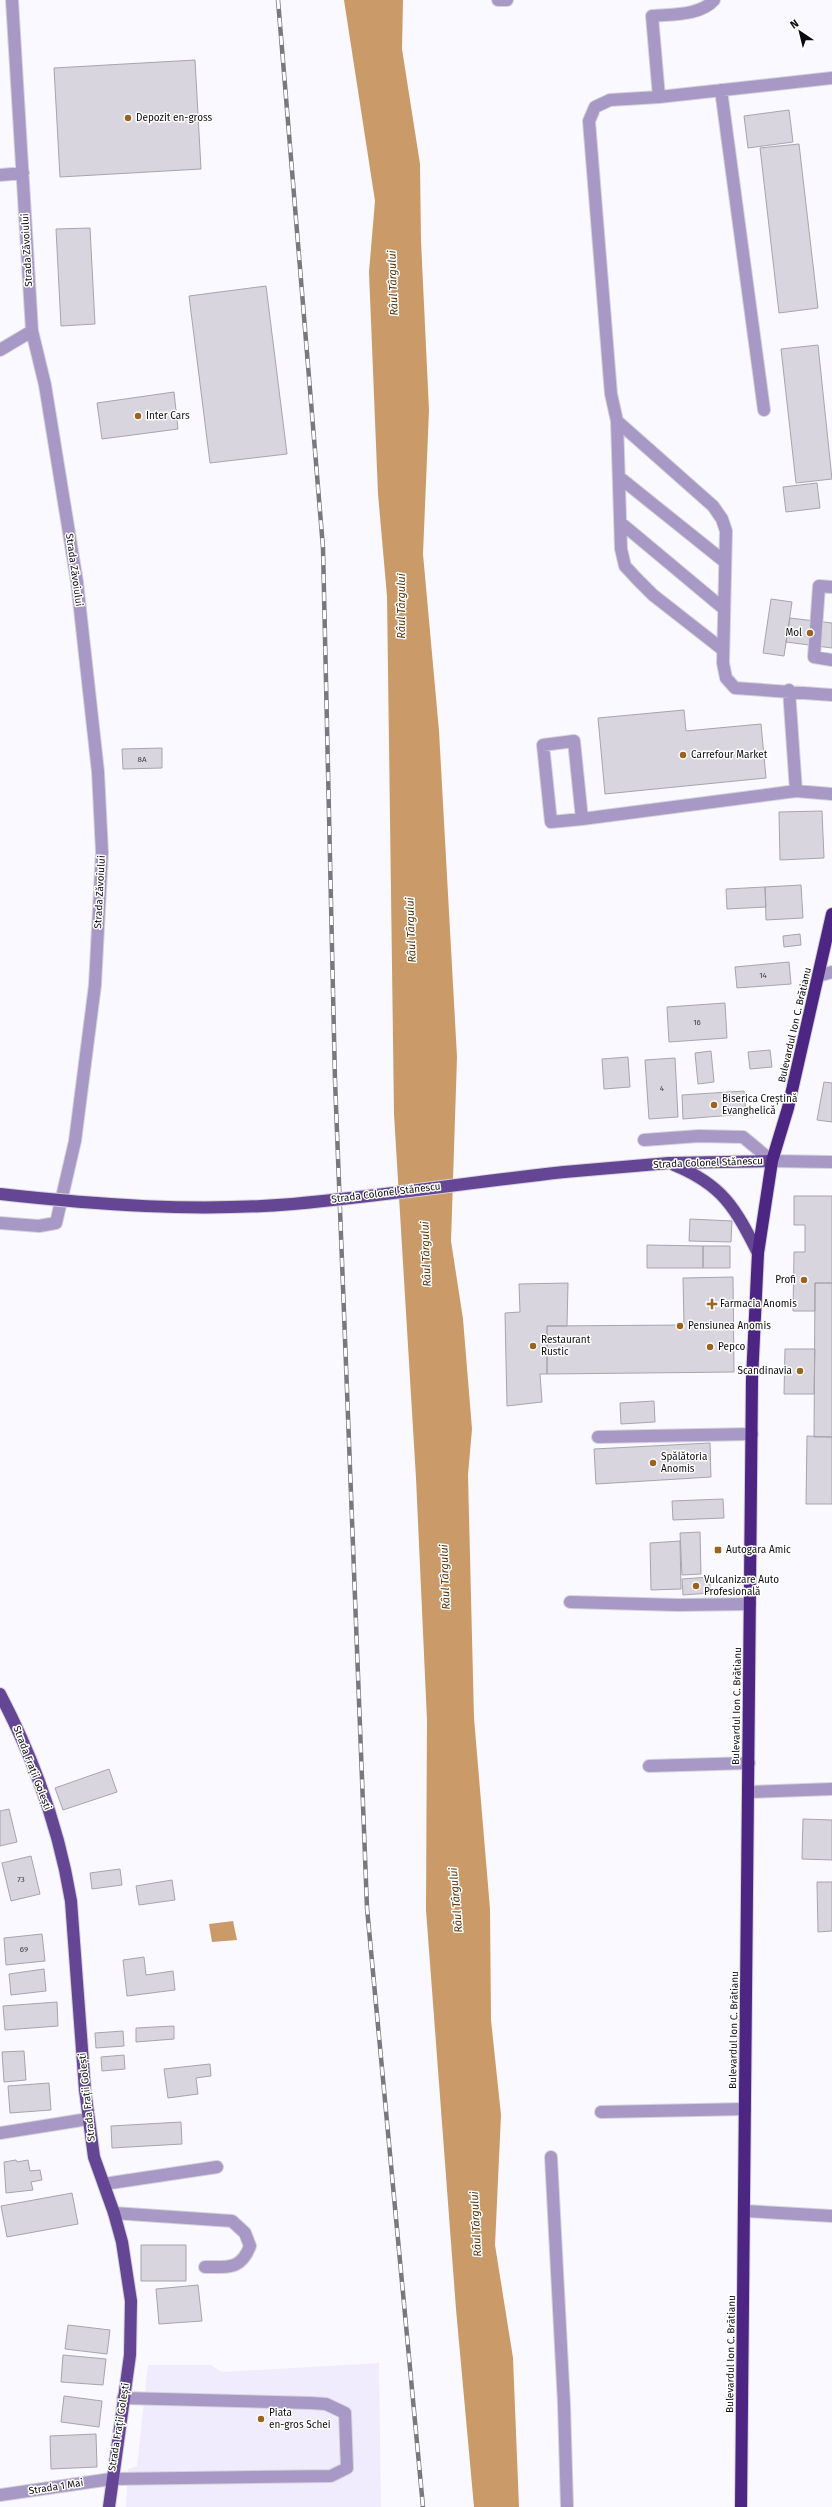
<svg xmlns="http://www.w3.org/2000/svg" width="832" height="2507" font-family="'Fira Sans',sans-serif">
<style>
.built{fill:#f1ecfd}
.water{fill:#ca9a68}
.building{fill:#d8d5df;stroke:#a7a4ae}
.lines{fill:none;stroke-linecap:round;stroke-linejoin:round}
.minor-casing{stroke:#d4d3d9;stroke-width:14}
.major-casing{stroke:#d4d3d9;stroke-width:14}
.highway-casing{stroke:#d4d3d9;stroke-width:14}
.minor{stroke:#a798c5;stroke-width:12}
.major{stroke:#644695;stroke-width:12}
.highway{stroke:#4d2582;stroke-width:12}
.rail-casing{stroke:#79787d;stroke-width:4.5}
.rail{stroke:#fff;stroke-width:3;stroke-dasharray:9;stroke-linecap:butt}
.major-bridge-casing{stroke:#d4d3d9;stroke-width:14;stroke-linecap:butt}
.major-bridge{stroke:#644695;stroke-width:12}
.poi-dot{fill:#9b631f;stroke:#fff;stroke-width:1.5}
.labels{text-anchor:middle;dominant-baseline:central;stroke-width:3;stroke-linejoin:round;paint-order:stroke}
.number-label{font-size:8px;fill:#3f3e43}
.poi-label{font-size:10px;fill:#0c0b0f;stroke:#fff;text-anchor:start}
.street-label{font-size:10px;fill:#0c0b0f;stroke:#fff}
.water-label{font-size:11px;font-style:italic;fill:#513107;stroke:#fff}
</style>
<rect width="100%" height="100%" fill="#faf9ff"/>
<path class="built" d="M379 2363 381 2507H126L128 2469 137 2466 148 2365H211L222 2372Z"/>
<path class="water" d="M344 0H403L402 49 420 164 421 241 429 410 423 554 439 731 457 1057 451 1241 463 1319 472 1429 468 1475 474 1718 490 1909 491 2020 501 2115 495 2245 513 2358 519 2507H474L456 2309 426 1910 427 1720 416 1478 394 1114 387 596 378 494 369 272 375 201Z
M233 1921 237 1940 212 1942 209 1924Z"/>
<path class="building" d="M195 60 201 169 60 177 54 68Z
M789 110 793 142 748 148 744 116Z
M799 144 818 308 779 313 760 148Z
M90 228 95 324 61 326 56 229Z
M266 286 287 454 210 463 189 296Z
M818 345 832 479 796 483 781 349Z
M174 392 178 429 102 439 97 403Z
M817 483 820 508 786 512 783 487Z
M771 599 792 602 784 656 763 653Z
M790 618 832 623V648L786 642Z
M684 710 686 731 761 724 766 778 605 794 598 718Z
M162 748V768L123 769 122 749Z
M822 811 824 858 780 860 779 812Z
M801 885 803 918 766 920 765 887Z
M765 887 766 907 727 909 726 889Z
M800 934 801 945 784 947 783 936Z
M789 962 791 984 737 988 735 967Z
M725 1003 727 1038 669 1042 667 1007Z
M770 1050 772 1067 750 1069 748 1052Z
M711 1051 714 1082 698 1084 695 1053Z
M628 1057 630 1087 604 1089 602 1059Z
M675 1058 678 1117 649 1119 645 1060Z
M824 1082 832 1083V1122L817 1120Z
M744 1091 746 1114 683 1119 682 1095Z
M794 1196H832V1283H815V1311H793L794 1252H805V1225H794Z
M690 1219 732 1221 731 1242 689 1241Z
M647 1245 703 1246V1268H647Z
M703 1246H730V1268H703Z
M733 1277 734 1372 547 1374V1326L684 1325 683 1278Z
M568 1283 567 1326H547V1374H540L542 1402 507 1406 505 1313 520 1312 519 1284Z
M815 1283H832V1437H814Z
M785 1349H815L814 1394H784Z
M654 1401 655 1422 621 1424 620 1403Z
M807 1436 832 1437V1504H806Z
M710 1443 711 1477 596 1484 594 1449Z
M723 1499 724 1518 673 1520 672 1501Z
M700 1532 701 1574 682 1575 680 1533Z
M680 1541 681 1589 651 1590 650 1543Z
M710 1577V1593L683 1595 682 1579Z
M109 1769 117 1792 63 1810 55 1788Z
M9 1809 17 1842 0 1846V1811Z
M803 1819 832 1820V1860L802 1859Z
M31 1856 40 1894 11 1901 2 1863Z
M120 1869 122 1885 92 1889 90 1873Z
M172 1880 175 1900 139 1905 136 1886Z
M817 1882H832V1931L818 1932Z
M42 1934 45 1961 6 1965 4 1938Z
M144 1957 146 1975 173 1971 175 1990 127 1996 123 1960Z
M44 1969 46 1991 11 1995 9 1974Z
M57 2002 58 2026 5 2030 3 2006Z
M174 2026V2039L136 2042V2028Z
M123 2031 124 2046 96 2048 95 2033Z
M24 2051 26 2080 4 2082 2 2052Z
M124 2055 125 2069 102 2071 101 2057Z
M210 2064 211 2076 196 2078 198 2094 168 2098 164 2069Z
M49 2083 51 2110 10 2113 8 2086Z
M181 2122 182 2144 112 2148 111 2126Z
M16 2160 17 2162 28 2160 30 2171 40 2170 42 2180 31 2182 33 2190 6 2193 4 2162Z
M72 2193 78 2224 7 2237 1 2206Z
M141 2245H186V2281H141Z
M198 2285 202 2321 159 2324 156 2289Z
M68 2325 110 2330 107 2354 65 2349Z
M63 2355 106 2359 103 2385 61 2382Z
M64 2396 102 2401 99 2427 61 2422Z
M96 2434 97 2467 51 2469 50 2436Z"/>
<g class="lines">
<defs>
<path id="minor" d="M498 0H507
M714 0C700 16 671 14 652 16L659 97 832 78
M721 90 764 410
M659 97 610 100 595 107 589 121 611 394 617 421 713 506 722 519 726 531 723 663 726 678 735 688 832 695
M0 175 23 173
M0 350 32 331
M617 421 621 549 625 566 637 579 653 595 722 649
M619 477 725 562
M621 523 724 609
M832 587 819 586 814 657 832 660
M789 690 796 791
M582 819 574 741 543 745 551 822 582 819 796 791 832 794
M818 976 832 972
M644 1140 699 1136 743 1137 772 1161 832 1162
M0 1223 39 1226 56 1223 75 1141 95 985 102 852 98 772 77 582 45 385 32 331 12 0
M598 1437 752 1434
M570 1602 678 1605 750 1604
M649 1766 749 1763
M748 1792 832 1789
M601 2112 745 2109
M0 2133 88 2119
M551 2157 564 2404 567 2507
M104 2184 217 2167
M745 2211 832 2216
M114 2213 232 2221 245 2233 250 2246C241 2270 228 2267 205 2267
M0 2495 111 2479 331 2476 347 2468 345 2413 326 2404 311 2403 123 2398"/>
<path id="major" d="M674 1165C723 1185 735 1208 758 1253
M564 1172 669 1163 772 1161
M0 1694C34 1759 59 1828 71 1901L85 2090 94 2157 114 2213 122 2242 131 2301 130 2355 109 2507"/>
<path id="highway" d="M741 2507 752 1379 758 1253 772 1161 788 1108 832 914"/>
</defs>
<use href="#minor" class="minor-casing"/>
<use href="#major" class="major-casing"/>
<use href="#highway" class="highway-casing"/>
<use href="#minor" class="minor"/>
<use href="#major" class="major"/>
<use href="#highway" class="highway"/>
<defs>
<path id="rail" d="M278 0 323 548 335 1080 367 1908 423 2507"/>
</defs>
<use href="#rail" class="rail-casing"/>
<use href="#rail" class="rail"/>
<defs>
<path id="major-bridge" d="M0 1194C98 1205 195 1212 293 1204 383 1196 473 1182 564 1172"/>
</defs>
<use href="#major-bridge" class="major-bridge-casing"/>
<use href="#major-bridge" class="major-bridge"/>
</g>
<g class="poi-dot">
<circle cx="128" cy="118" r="4"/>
<circle cx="138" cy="416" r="4"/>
<circle cx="810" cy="633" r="4"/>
<circle cx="683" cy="755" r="4"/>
<circle cx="714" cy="1105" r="4"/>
<circle cx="804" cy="1280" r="4"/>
<path d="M710 1298h4v4h4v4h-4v4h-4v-4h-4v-4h4z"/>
<circle cx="680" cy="1326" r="4"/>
<circle cx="533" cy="1346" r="4"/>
<circle cx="710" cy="1347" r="4"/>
<circle cx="800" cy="1371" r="4"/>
<circle cx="653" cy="1463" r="4"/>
<rect x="714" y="1546" width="8" height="8" rx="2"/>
<circle cx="696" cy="1586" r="4"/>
<circle cx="261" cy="2419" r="4"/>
</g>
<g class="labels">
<g class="number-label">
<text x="142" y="759">8A</text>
<text x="763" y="975">14</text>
<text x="697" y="1022">16</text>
<text x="662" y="1088">4</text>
<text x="21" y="1879">73</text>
<text x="24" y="1949">69</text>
</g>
<g class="poi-label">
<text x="136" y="118">Depozit en-gross</text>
<text x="146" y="416">Inter Cars</text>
<text x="802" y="633" text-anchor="end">Mol</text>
<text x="691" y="755">Carrefour Market</text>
<text x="722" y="1099">Biserica Creștină<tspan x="722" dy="12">Evanghelică</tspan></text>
<text x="796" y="1280" text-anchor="end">Profi</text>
<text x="720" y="1304">Farmacia Anomis</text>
<text x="688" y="1326">Pensiunea Anomis</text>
<text x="541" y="1340">Restaurant<tspan x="541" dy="12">Rustic</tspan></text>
<text x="718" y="1347">Pepco</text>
<text x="792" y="1371" text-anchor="end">Scandinavia</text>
<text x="661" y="1457">Spălătoria<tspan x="661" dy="12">Anomis</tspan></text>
<text x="726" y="1550">Autogara Amic</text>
<text x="704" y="1580">Vulcanizare Auto<tspan x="704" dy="12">Profesională</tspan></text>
<text x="269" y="2413">Piata<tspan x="269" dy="12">en-gros Schei</tspan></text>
</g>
<g class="street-label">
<text transform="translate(27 250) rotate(-93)">Strada Zăvoiului</text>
<text transform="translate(74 570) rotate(82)">Strada Zăvoiului</text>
<text transform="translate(100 892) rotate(-87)">Strada Zăvoiului</text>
<text transform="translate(795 1025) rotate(-77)">Bulevardul Ion C. Brătianu</text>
<text transform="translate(708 1163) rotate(-2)">Strada Colonel Stănescu</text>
<text transform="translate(386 1193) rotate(-7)">Strada Colonel Stănescu</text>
<text transform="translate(737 1706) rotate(-89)">Bulevardul Ion C. Brătianu</text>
<text transform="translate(32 1768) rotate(69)">Strada Frații Golești</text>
<text transform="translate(734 2030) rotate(-89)">Bulevardul Ion C. Brătianu</text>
<text transform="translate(87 2097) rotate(-96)">Strada Frații Golești</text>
<text transform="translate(731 2354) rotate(-89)">Bulevardul Ion C. Brătianu</text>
<text transform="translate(119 2427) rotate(-81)">Strada Frații Golești</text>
<text transform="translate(56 2487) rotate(-9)">Strada 1 Mai</text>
</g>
<g class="water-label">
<text transform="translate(393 283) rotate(-92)">Râul Târgului</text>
<text transform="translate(401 606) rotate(-90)">Râul Târgului</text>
<text transform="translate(411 930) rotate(-92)">Râul Târgului</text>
<text transform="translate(426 1254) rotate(-92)">Râul Târgului</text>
<text transform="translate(445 1577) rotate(-92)">Râul Târgului</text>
<text transform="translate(456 1900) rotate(-95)">Râul Târgului</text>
<text transform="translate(476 2224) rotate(-93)">Râul Târgului</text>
</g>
</g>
<g transform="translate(800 32) rotate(325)" stroke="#ffffff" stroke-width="3" paint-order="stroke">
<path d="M0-3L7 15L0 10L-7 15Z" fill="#0c0b0f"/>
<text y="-6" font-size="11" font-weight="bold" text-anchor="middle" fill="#0c0b0f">N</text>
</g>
</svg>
